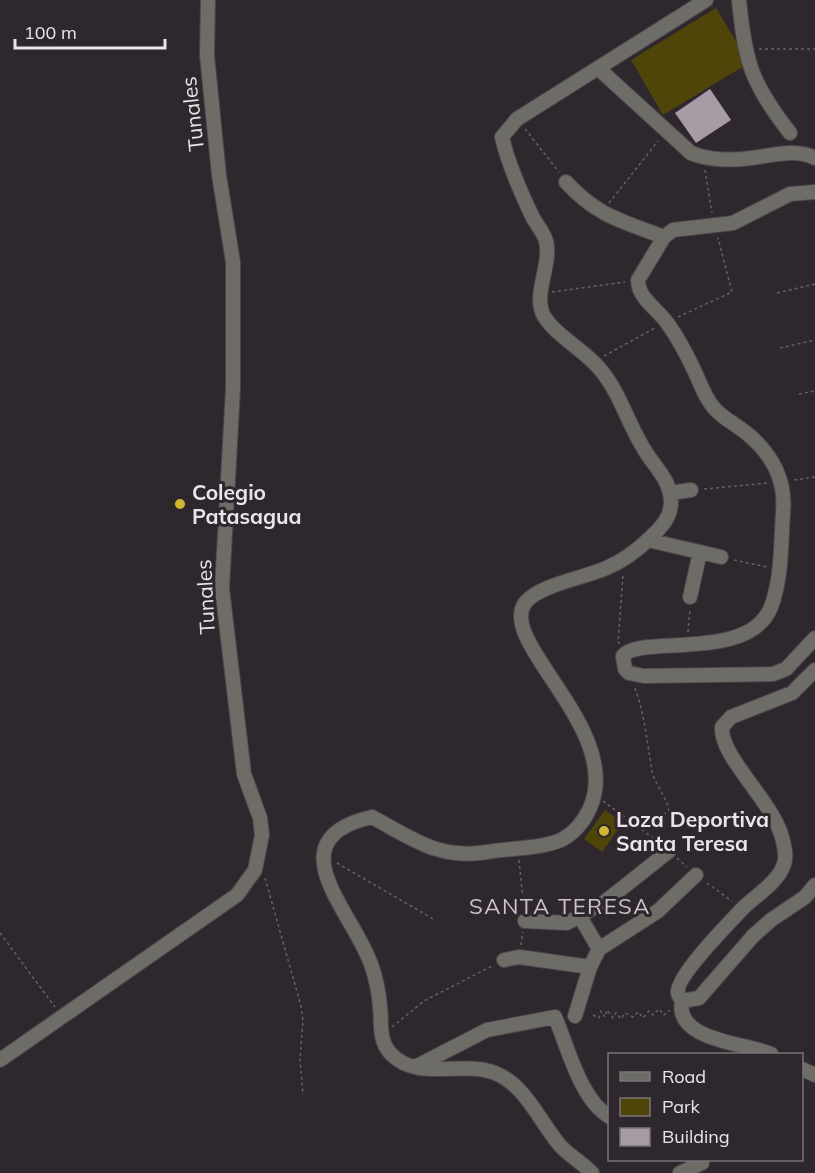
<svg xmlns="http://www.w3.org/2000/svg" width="815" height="1173" font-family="Mulish,sans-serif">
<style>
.green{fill:#504509}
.building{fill:#a79ca5}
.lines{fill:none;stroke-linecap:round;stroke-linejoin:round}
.minor-casing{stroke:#4d454c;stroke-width:16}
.path{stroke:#676066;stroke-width:1.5;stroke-dasharray:3 3;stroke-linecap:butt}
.minor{stroke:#6d6c67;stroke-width:14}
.poi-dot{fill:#d0b836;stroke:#2f272e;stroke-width:2}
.labels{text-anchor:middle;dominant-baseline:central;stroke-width:6;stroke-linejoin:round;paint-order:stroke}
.street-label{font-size:21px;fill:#eae4e9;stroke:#2f272e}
.poi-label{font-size:21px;font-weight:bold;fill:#eae4e9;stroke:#2f272e;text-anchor:start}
.neighbourhood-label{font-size:22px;letter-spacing:1.5px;fill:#cec2cc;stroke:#2f272e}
</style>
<rect width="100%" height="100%" fill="#2f272e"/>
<path class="green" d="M716 8 749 63 663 115 631 60Z
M605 810 623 823 602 852 584 839Z"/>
<path class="building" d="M710 89 731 120 696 143 675 113Z"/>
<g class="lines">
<defs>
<path id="minor" d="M739 0C745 62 751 83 790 133
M599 69 691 153C708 160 732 161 751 158 771 156 795 148 815 158
M566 182C597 216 622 221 664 237
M815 192 790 194 733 223 673 230 664 237 638 280C638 299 658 309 668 324 679 339 687 355 695 372 700 383 705 398 714 408 723 419 739 426 750 436 773 456 786 482 783 512 781 542 782 578 771 607 749 663 639 634 623 656L625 669 629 673 644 676 773 674 786 669 815 638
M670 493 691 490
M648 540 721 557
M690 597 700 552
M815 670 792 693 731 717 722 727C720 757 771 799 782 837 784 845 787 856 784 864 779 881 757 895 744 907 732 920 675 977 678 993 678 996 681 998 682 1001L699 998 753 936 771 920 805 897 815 885
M579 915 599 949
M525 921 567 923 606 901 669 851
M504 960 519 957 590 967
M682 1001C674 1041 746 1043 771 1054
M575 1016 590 967 599 949 658 911 696 875
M0 1060 237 895 255 870 262 835 260 818 244 774 222 588 233 389V262L219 175 207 55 208 0
M415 1067 487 1030 555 1017C568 1048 581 1101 610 1117
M802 1069 815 1075
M592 1173C582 1162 566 1154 558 1143 540 1121 524 1084 495 1073 462 1060 418 1082 391 1054 378 1040 382 1023 380 1007 379 994 376 979 372 967 355 913 272 840 372 817 413 839 439 860 487 852 510 848 540 849 561 840 575 833 584 821 590 808 624 730 497 642 525 603 539 585 583 578 604 569 622 562 639 549 652 536 665 524 674 512 670 494 668 481 659 471 652 461 630 433 622 394 599 368 583 349 556 336 544 316 532 295 552 265 546 241 544 233 537 225 533 218 521 193 508 164 502 137L517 119 706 0
M680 1173 702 1163 700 1160"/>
</defs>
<use href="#minor" class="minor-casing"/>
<path class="path" d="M759 49H815
M525 129 559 172
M705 170 712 213
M609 203 658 141
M552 292 625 282
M777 293 815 284
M678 317 732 292 718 238
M780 348 815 340
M604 356 655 328
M799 394 815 391
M794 480 815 477
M704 489 768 483
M734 560 767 567
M688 632 690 610
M620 644 618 642 623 575
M635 688C645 716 647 742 652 771 655 785 666 796 669 810L648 830
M603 801 660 843
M677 858 687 867
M519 860 524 909
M337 863 435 920
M265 878 301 1006 303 1020 300 1059 303 1095
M707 883 732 901
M0 933 55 1007
M521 945 523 932
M593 1015 599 1018 601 1011 605 1017 607 1010 613 1018 616 1013 621 1019 625 1013 633 1017 638 1012 643 1018 649 1011 653 1015 659 1009 664 1015 670 1010
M392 1027 424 1001 492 966"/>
<use href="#minor" class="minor"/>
</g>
<g class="poi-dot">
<circle cx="180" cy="504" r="6"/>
<circle cx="604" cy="831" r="6"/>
</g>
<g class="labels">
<g class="street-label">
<text transform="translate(192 114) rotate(-96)">Tunales</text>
<text transform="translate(205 597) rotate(-93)">Tunales</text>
</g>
<g class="poi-label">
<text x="192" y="492">Colegio<tspan x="192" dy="24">Patasagua</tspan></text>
<text x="616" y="819">Loza Deportiva<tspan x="616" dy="24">Santa Teresa</tspan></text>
</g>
<g class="neighbourhood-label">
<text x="560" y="906">SANTA TERESA</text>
</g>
</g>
<rect x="608" y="1053" width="195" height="108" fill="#2f272e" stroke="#7a7379" stroke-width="1.5"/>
<rect x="620" y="1072" width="30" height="9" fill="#6d6c67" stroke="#7a7379" stroke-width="1.5"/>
<text x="662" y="1083" font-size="18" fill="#eae4e9">Road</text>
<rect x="620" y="1098" width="30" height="18" fill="#504509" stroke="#7a7379" stroke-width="1.5"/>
<text x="662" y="1113" font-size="18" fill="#eae4e9">Park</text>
<rect x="620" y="1128" width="30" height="18" fill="#a79ca5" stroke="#7a7379" stroke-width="1.5"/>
<text x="662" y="1143" font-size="18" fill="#eae4e9">Building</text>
<path d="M15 39v9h150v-9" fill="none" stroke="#eae4e9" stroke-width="3"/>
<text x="24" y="39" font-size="18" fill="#eae4e9" stroke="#2f272e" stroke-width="4.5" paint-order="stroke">100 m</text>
</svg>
